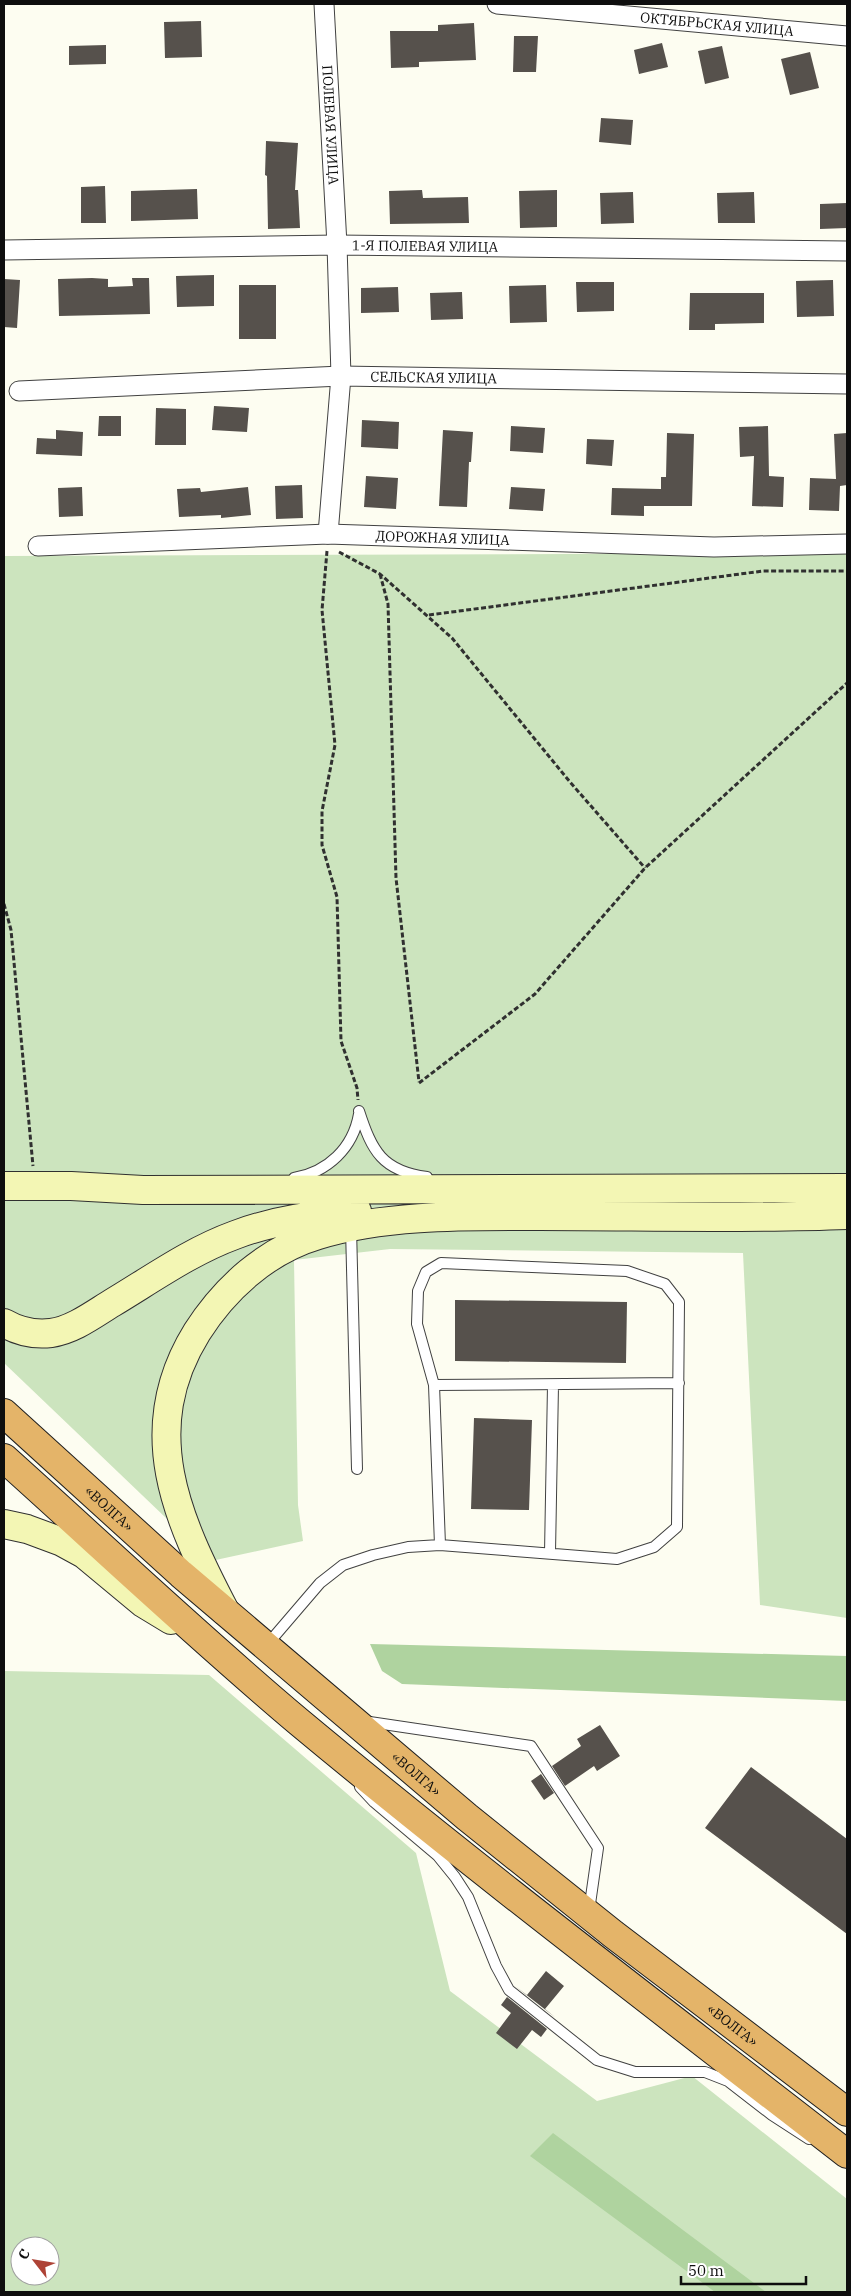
<svg xmlns="http://www.w3.org/2000/svg" width="851" height="2296" font-family="'IBM Plex Serif',serif">
<style>
.green{fill:#cce4be;fill-rule:evenodd}
.forest{fill:#afd39f}
.building{fill:#56514c}
.lines{fill:none;stroke-linecap:round;stroke-linejoin:round}
.lane-casing{stroke:#414141;stroke-width:12}
.street-casing{stroke:#414141;stroke-width:21}
.secondary-casing{stroke:#303030;stroke-width:30}
.highway-casing{stroke:#1f1f1f;stroke-width:30}
.path{stroke:#303030;stroke-width:3;stroke-dasharray:5 2.5;stroke-linecap:butt}
.lane{stroke:#fff;stroke-width:10}
.street{stroke:#fff;stroke-width:19}
.secondary{stroke:#f3f6b4;stroke-width:28}
.highway{stroke:#e4b469;stroke-width:28}
.labels{text-anchor:middle;dominant-baseline:central;stroke-width:5;stroke-linejoin:round;paint-order:stroke}
.street-label{font-size:14px;fill:#0e0e0e;stroke:#fff}
</style>
<rect width="100%" height="100%" fill="#fdfdf1"/>
<path class="green" d="M847 553V1618L760 1605 743 1253 390 1249 294 1260 298 1505 303 1541 211 1561 4 1363V556Z
M4 1671 209 1675 416 1853 450 1991 597 2101 692 2076 847 2199V2292H4ZM20 2246H50V2276H20Z"/>
<path class="forest" d="M370 1644 847 1656V1701L402 1684 382 1671Z
M553 2133 766 2292H715L530 2156Z"/>
<path class="building" d="M201 21 202 57 165 58 164 22Z
M474 23 476 60 419 62V67L391 68 390 31H438V25Z
M514 36H538L536 72H513Z
M662 43 668 67 639 74 634 50Z
M106 45V64L69 65V46Z
M722 46 729 78 705 84 698 51Z
M810 52 819 88 790 95 781 59Z
M601 118 633 120 631 145 599 142Z
M266 141 298 143 295 190H298L300 228 268 229 267 176 265 175Z
M105 186 106 223H81V187Z
M197 189 198 219 131 221V191Z
M422 190 423 198 468 197 469 223 390 224 389 191Z
M557 190V227L520 228 519 191Z
M633 192 634 223 601 224 600 193Z
M754 192 755 223H718L717 193Z
M847 203V228L820 229V204Z
M214 275V306L177 307 176 276Z
M92 278 108 279V287L133 286 132 278H149L150 314 59 316 58 279Z
M4 279 20 280 17 328 4 327Z
M833 280 834 316 797 317 796 281Z
M576 282H614V311L577 312Z
M239 285H276V339H239Z
M546 285 547 322 510 323 509 286Z
M398 287 399 312 361 313V288Z
M462 292 463 319 431 320 430 293Z
M690 293H764V323L715 324V330H689Z
M214 406 249 408 247 432 212 430Z
M156 408 186 409V445H155Z
M99 416H121V436H98Z
M362 420 399 422 398 449 361 447Z
M511 426 545 428 543 453 510 451Z
M768 426 769 476 784 477 783 507 752 506 754 456 740 457 739 427Z
M56 430 83 432 82 456 36 454 37 438 56 439Z
M443 430 473 432 471 462H469L467 507 439 506Z
M667 433 694 434 692 506H644V516L611 515 612 488 661 489V477H666Z
M847 433V485L840 486 839 511 809 510 810 478 836 479 834 434Z
M587 439 614 440 612 466 586 464Z
M366 476 398 478 396 509 364 507Z
M302 485 303 518 276 519 275 486Z
M82 487 83 516 59 517 58 488Z
M248 487 251 515 221 518V515L179 517 177 489 200 488 201 492Z
M511 487 545 489 543 511 509 509Z
M455 1300 627 1302 626 1363 455 1361Z
M474 1418 532 1420 529 1510 471 1509Z
M600 1725 620 1756 597 1771 594 1766 565 1786 552 1766 581 1746 577 1739Z
M751 1767 847 1839V1934L705 1828Z
M541 1774 554 1793 544 1800 531 1781Z
M546 1971 564 1986 545 2009 556 2018 515 1986 527 1995Z
M507 1997 547 2029 541 2037 532 2030 517 2049 496 2033 511 2013 501 2005Z"/>
<g class="lines">
<defs>
<path id="lane" d="M359 1111C372 1151 382 1171 427 1177
M294 1178C328 1172 353 1148 359 1114
M351 1228 357 1469
M434 1385 679 1383
M550 1553 553 1385
M266 1646 320 1583 343 1565 373 1555 408 1547 440 1545 617 1559 654 1547 677 1527 679 1302 665 1284 627 1271 441 1263 426 1272 418 1291 417 1324 434 1385 440 1545
M363 1721 531 1746 598 1848 589 1911
M360 1787 374 1802 438 1856 455 1877 468 1897 496 1966 509 1990 597 2060 635 2072H705L728 2081 772 2115 809 2139"/>
<g id="street">
<path id="s1" d="M324 4 337 245 341 376 328 534"/>
<path id="s2" d="M497 4 847 36"/>
<path id="s3" d="M4 250 337 245 847 251"/>
<path id="s4" d="M19 391 341 376 847 384"/>
<path id="s5" d="M38 546 328 534 714 547 847 544"/>
</g>
<path id="secondary" d="M4 1186H71L143 1190 847 1188
M4 1323C18 1331 35 1335 51 1333 73 1330 94 1314 112 1303 152 1279 191 1251 235 1235 274 1220 316 1215 357 1211
M4 1524 27 1529 62 1542 84 1554 143 1603 171 1620
M225 1611C177 1519 136 1430 197 1332 225 1288 267 1250 318 1235 386 1214 470 1216 540 1216 642 1216 745 1219 847 1215"/>
<g id="highway">
<path id="s6" d="M4 1413 181 1574 467 1817 613 1934 847 2112"/>
<path d="M4 1458C102 1546 198 1637 299 1722 478 1871 663 2011 847 2154"/>
</g>
</defs>
<use href="#lane" class="lane-casing"/>
<use href="#street" class="street-casing"/>
<use href="#secondary" class="secondary-casing"/>
<use href="#highway" class="highway-casing"/>
<path class="path" d="M327 551 322 610 335 745 322 811V845L337 897 341 1041 357 1088 358 1100
M339 552 380 574 452 638 570 782 645 868
M380 574 388 604 396 878 419 1082
M429 615 763 571H847
M4 904 11 930 33 1166
M419 1083 535 994 645 868 847 683"/>
<use href="#lane" class="lane"/>
<use href="#street" class="street"/>
<use href="#secondary" class="secondary"/>
<use href="#highway" class="highway"/>
</g>
<g class="labels">
<g class="street-label">
<text stroke="none"><textPath href="#s2" startOffset="221">ОКТЯБРЬСКАЯ УЛИЦА</textPath></text>
<text stroke="none"><textPath href="#s1" startOffset="121">ПОЛЕВАЯ УЛИЦА</textPath></text>
<text stroke="none"><textPath href="#s3" startOffset="421">1-Я ПОЛЕВАЯ УЛИЦА</textPath></text>
<text stroke="none"><textPath href="#s4" startOffset="415">СЕЛЬСКАЯ УЛИЦА</textPath></text>
<text stroke="none"><textPath href="#s5" startOffset="405">ДОРОЖНАЯ УЛИЦА</textPath></text>
<text stroke="none"><textPath href="#s6" startOffset="142">«ВОЛГА»</textPath></text>
<text stroke="none"><textPath href="#s6" startOffset="548">«ВОЛГА»</textPath></text>
<text stroke="none"><textPath href="#s6" startOffset="952">«ВОЛГА»</textPath></text>
</g>
</g>
<rect width="851" height="2296" fill="none" stroke="#0e0e0e" stroke-width="10"/>
<g transform="translate(35 2261) rotate(301)"><circle r="24" fill="#ffffff" stroke="#9f9f9f"/>
<path d="M0-4L9 19L0 12L-9 19Z" fill="#ae4336"/>
<text y="-8" font-size="14" font-weight="bold" text-anchor="middle" fill="#0e0e0e">С</text>
</g>
<path d="M681 2276v8h125v-8" fill="none" stroke="#0e0e0e" stroke-width="2.5"/>
<text x="688" y="2276" font-size="15" fill="#0e0e0e" stroke="#ffffff" stroke-width="4" paint-order="stroke">50 m</text>
</svg>
